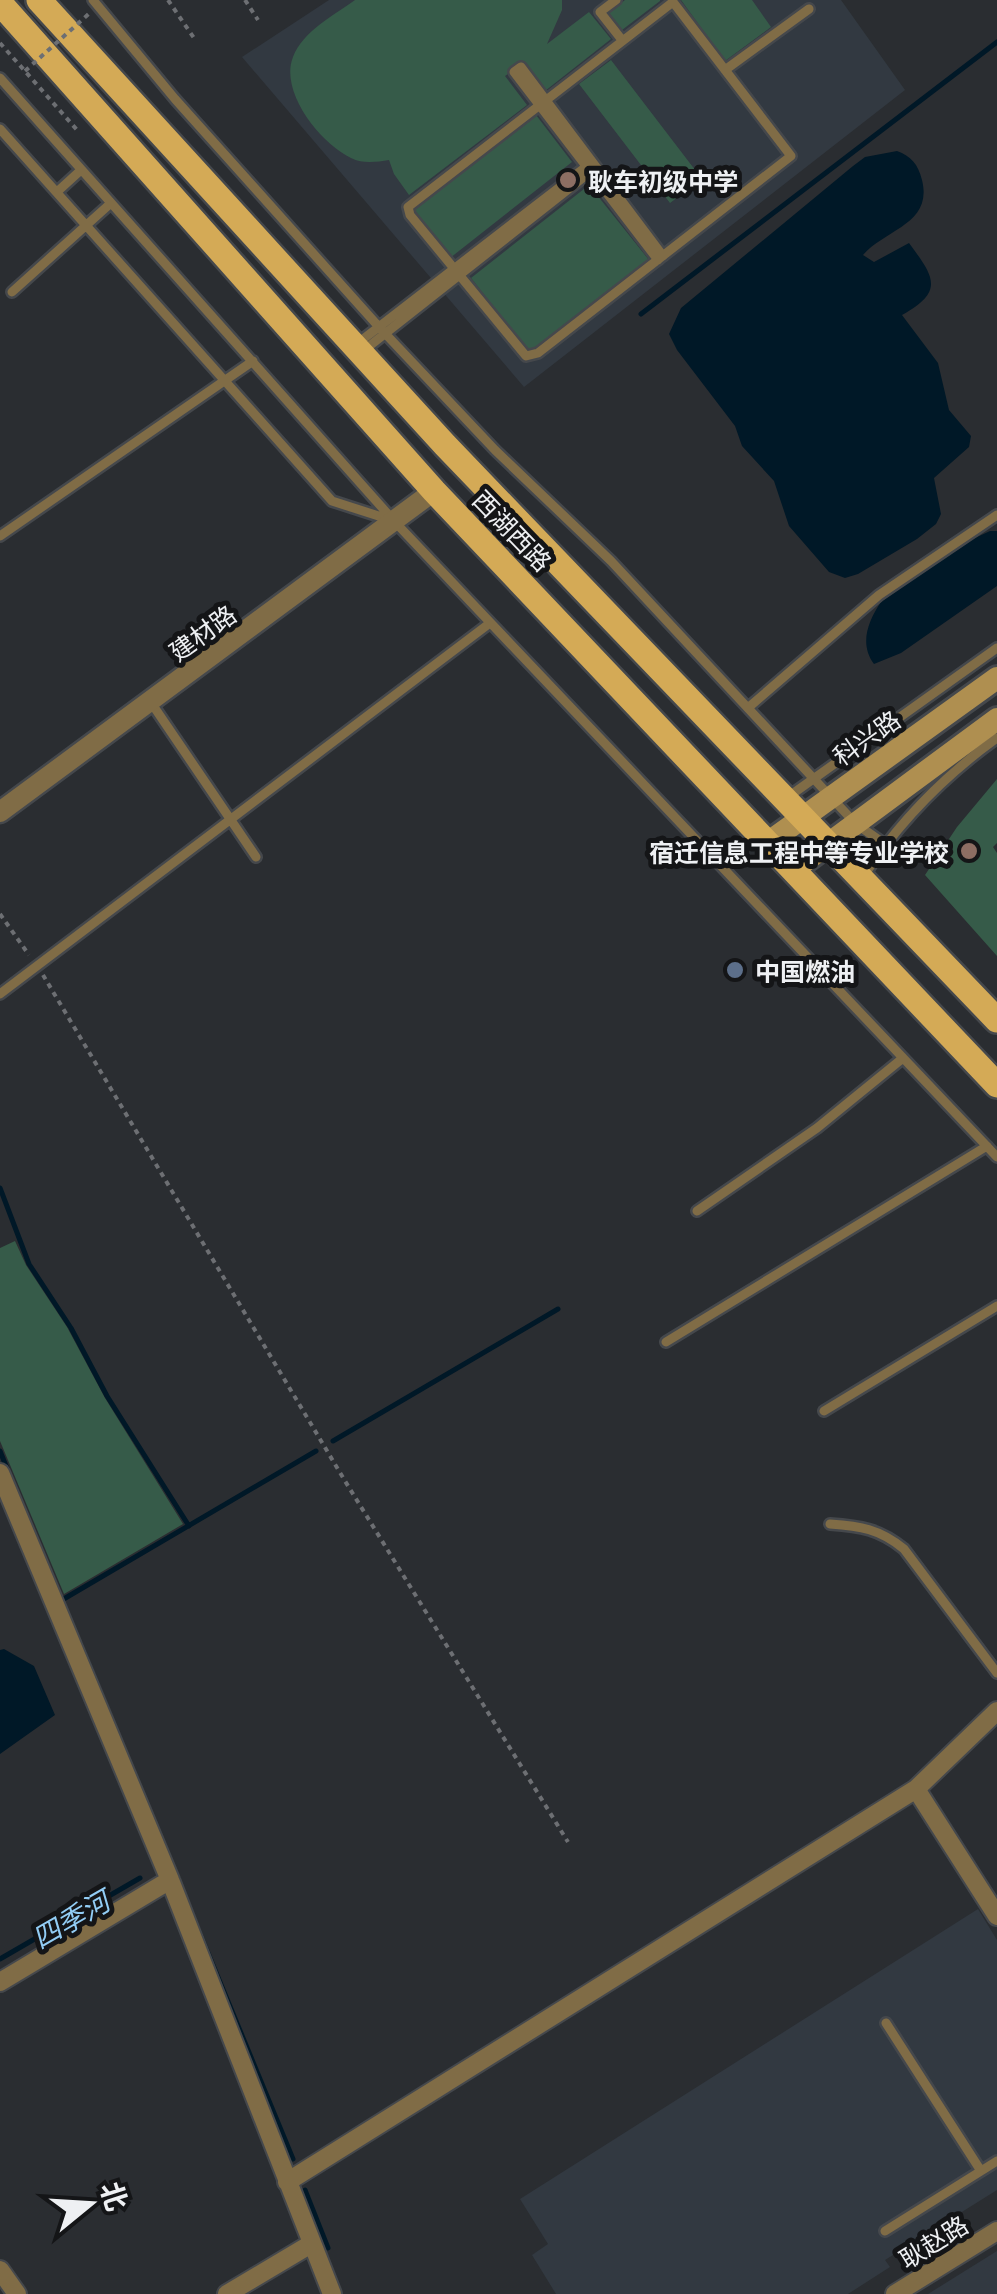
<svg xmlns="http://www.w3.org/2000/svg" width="997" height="2294" font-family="Literata,'Noto Sans SC',serif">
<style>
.built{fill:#323941}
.green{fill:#365b49}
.water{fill:#001827}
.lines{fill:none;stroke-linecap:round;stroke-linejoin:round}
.stream{stroke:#001827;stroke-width:5}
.service-casing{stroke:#45484c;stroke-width:14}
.minor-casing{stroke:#45484c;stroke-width:22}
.tertiary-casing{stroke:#45484c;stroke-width:25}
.secondary-casing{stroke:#45484c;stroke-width:28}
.primary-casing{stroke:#45484c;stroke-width:30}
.path{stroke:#6d6f73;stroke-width:4;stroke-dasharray:5 5;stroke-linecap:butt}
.service{stroke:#806c46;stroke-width:9}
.minor{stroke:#806c46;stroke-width:18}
.tertiary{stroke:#806c46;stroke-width:20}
.secondary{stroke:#af8f50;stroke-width:22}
.primary{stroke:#d4aa56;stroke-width:25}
.path-bridge{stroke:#6d6f73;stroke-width:4;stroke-dasharray:5 5;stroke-linecap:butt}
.education-dot{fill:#8d6e63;stroke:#141517;stroke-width:4}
.service-dot{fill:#5c6f8a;stroke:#141517;stroke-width:4}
.labels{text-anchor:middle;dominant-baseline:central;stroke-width:10;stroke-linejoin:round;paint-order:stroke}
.poi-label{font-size:25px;font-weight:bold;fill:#eef0f3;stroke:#141517;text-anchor:start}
.street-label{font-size:25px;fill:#eef0f3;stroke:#141517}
.water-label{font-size:28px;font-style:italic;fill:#92cdf5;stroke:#141517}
</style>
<rect width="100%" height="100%" fill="#2a2d31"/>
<path class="built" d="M329 0H841L905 90 524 387 242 57Z
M978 1909 997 1940V2190L885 2260 890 2267 848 2294H556L532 2255 548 2244 520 2199Z
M997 2251V2294H928Z"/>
<path class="green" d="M355 0H562V10L547 44 589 12 611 39 545 91 523 63 505 76 527 105 409 195 394 174 389 160C376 162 363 164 351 158 321 144 279 92 293 57 303 31 333 16 355 0Z
M625 0H660V1L622 30 609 13Z
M681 0H752L771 27 725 61Z
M611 60 702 179 670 203 579 84Z
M536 115 572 162 450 258 413 210Z
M589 185 649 260 529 352 471 278Z
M997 779V843L993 847 997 853V956L925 875 957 827Z
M15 1241 26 1265 67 1327 105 1398 183 1524 64 1594 0 1441V1248Z"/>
<path class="water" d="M897 151C911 156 918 164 922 180 933 224 886 229 863 255L874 262 909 243C934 277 945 291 902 315L938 363 949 410 971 436 969 447 934 478 941 514 936 524 917 539 858 574 845 578 829 572 789 526 774 481 742 446 735 426 677 350 669 334 681 308 853 166 865 157Z
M990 531H997V586L901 653 874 664C859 644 868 621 881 602L962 544Z
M4 1649 34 1666 55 1715 0 1754V1650Z"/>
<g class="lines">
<path class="stream" d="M641 314 997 42
M0 1188 29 1264 71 1328 107 1396 189 1526
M333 1441 558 1309
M0 1451 8 1471
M62 1600 316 1451
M80 1643 293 2159
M0 1959 140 1878
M305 2190 328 2248"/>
<defs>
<path id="service" d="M93 0 175 99 379 327 495 450 611 561 855 823 886 845
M616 0 600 12 622 40
M673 2 791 156 538 353 526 356 410 215 408 207Z
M725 70 809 9
M0 78 394 521 997 1157
M0 129 332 501 391 520
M58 191 81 170
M658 260 514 72 521 67 663 256
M12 292 111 203
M358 343 587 166
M363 351 594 169
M0 536 253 361
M150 701 256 857
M749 707 879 595 997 515
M788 797 997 648
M863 877C899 822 944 776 997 738
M0 994 490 623
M697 1211 817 1128 903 1058
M666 1342 987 1146
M824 1411 997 1306
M830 1524C860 1526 880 1529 904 1549L997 1673
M886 2023 981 2171
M885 2231 997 2161"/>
<path id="minor" d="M0 1473 170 1880 332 2294
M916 1789 997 1916
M0 1982 170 1880
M287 2182 916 1789 997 1711
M0 2270 17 2294
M227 2294 311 2244
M895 2294 997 2231"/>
<path id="tertiary" d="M0 812 434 491"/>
<path id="secondary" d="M769 842 997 678
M793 870 997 719"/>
<path id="primary" d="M39 0 445 445 997 1020
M0 3 434 491 997 1085"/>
</defs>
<use href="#service" class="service-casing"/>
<use href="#minor" class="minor-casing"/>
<use href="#tertiary" class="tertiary-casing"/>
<use href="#secondary" class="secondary-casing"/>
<use href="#primary" class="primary-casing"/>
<path class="path" d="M168 0 194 38
M245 0 258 20
M0 43 78 131
M0 914 29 955
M43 975 345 1481 568 1842"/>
<use href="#service" class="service"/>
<use href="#minor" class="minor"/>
<use href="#tertiary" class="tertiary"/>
<use href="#secondary" class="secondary"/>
<use href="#primary" class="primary"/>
<path class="path-bridge" d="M25 71 92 11"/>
</g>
<g class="education-dot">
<circle cx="568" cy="180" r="10"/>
<circle cx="969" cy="851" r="10"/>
</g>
<circle class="service-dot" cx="735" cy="970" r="10"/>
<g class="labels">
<g class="poi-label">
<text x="588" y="180">耿车初级中学</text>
<text x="949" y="851" text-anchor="end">宿迁信息工程中等专业学校</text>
<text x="755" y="970">中国燃油</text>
</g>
<g class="street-label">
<text transform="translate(513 530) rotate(46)">西湖西路</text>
<text transform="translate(202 632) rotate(-36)">建材路</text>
<text transform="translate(866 737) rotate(-35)">科兴路</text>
<text transform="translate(933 2241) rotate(-32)">耿赵路</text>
</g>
<g class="water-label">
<text transform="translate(70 1918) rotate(-30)">四季河</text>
</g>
</g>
<g transform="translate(90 2204) rotate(72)" stroke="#141517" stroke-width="8" paint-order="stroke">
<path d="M0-8L18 38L0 25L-18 38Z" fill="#eef0f3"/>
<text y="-15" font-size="28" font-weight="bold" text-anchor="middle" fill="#eef0f3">北</text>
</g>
</svg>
